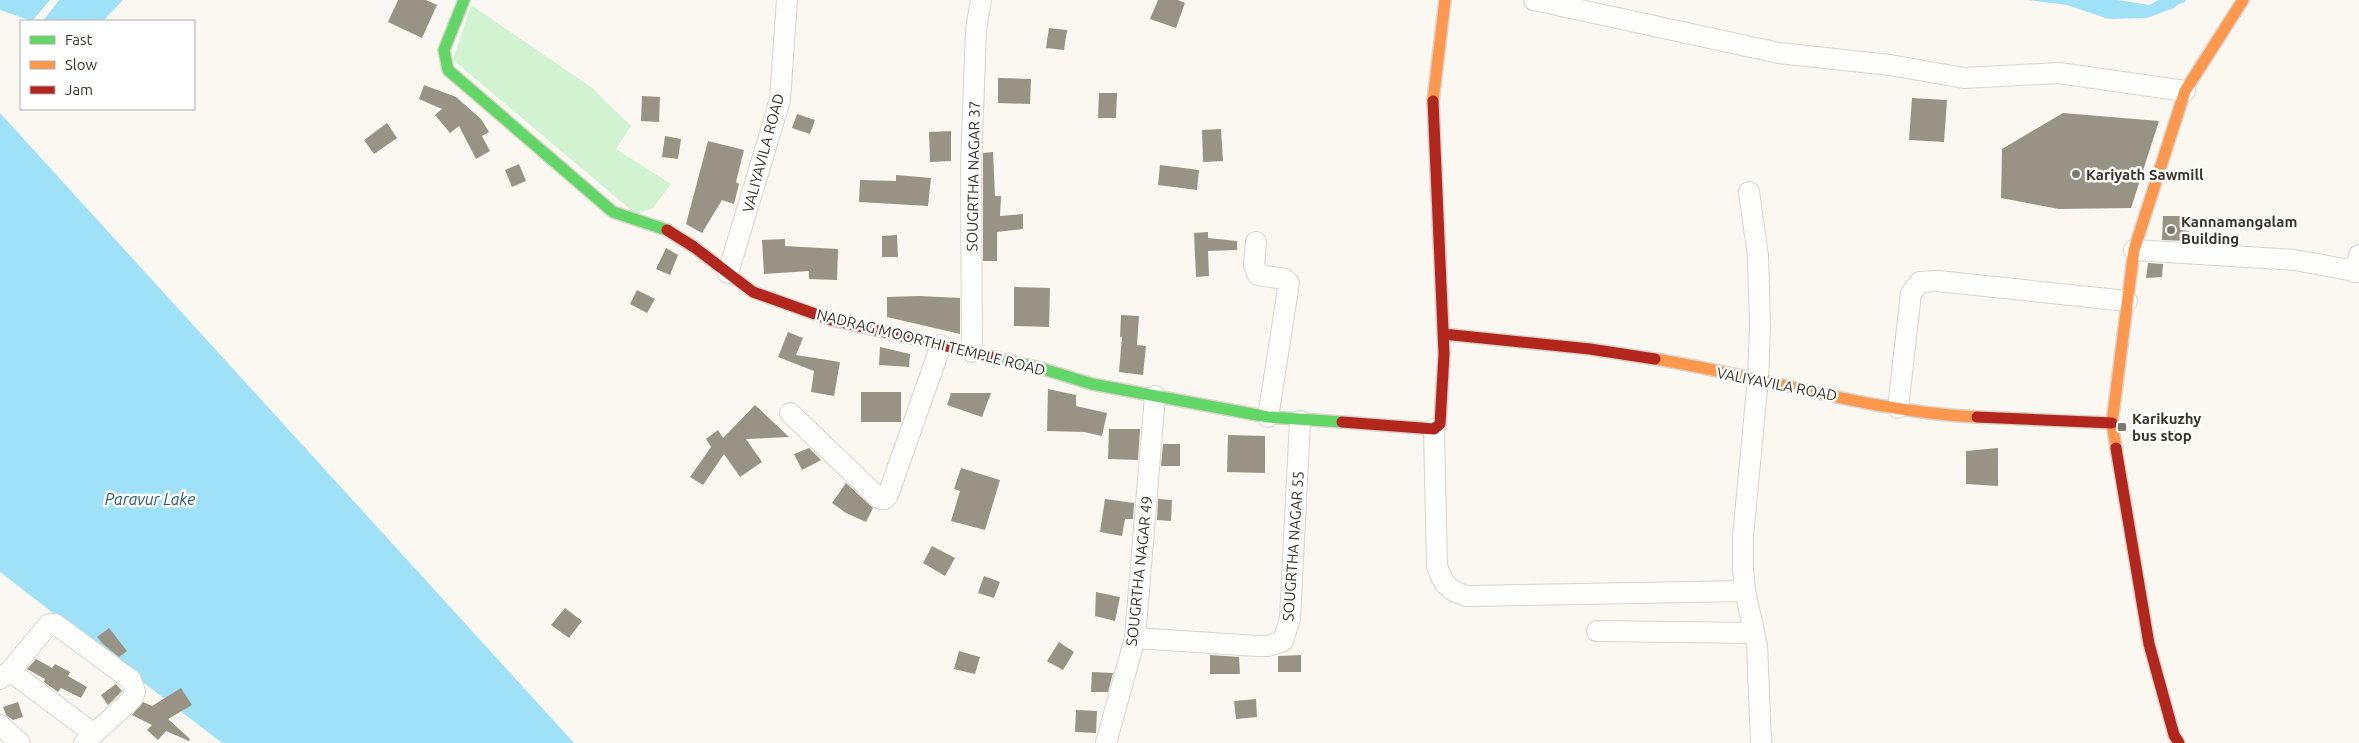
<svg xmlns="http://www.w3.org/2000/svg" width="2359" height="743" font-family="Ubuntu,sans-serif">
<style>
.green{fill:#d1f3d1}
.water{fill:#9fe1f7}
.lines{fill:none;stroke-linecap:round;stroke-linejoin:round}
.stream{stroke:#9fe1f7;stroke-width:5.5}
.building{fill:#999385}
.street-casing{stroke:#d9d4cc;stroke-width:22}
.fast-casing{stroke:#d9d4cc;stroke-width:14}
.slow-casing{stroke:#d9d4cc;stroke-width:14}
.jam-casing{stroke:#d9d4cc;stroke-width:14}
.street{stroke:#fefefd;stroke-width:20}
.fast{stroke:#63d668;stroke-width:11}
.slow{stroke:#ff974d;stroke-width:11}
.jam{stroke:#b3261e;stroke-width:11}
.poi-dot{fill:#7d786e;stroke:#fff;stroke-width:2}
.labels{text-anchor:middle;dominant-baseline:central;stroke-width:5;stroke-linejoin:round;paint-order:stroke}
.street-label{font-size:15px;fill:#393328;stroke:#fff}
.poi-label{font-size:15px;font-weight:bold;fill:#393328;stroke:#fff;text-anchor:start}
.water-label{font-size:16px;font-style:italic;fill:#295e70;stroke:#fff}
</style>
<rect width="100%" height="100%" fill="#fbf8f1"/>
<path class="green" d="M471 5 591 87 631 126 616 149 671 184 653 208 636 214 453 60Z"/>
<path class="water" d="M0 0H50L32 21 0 10Z
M59 0H123L103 21H43Z
M2028 0H2117L2150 5 2158 0H2183L2174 8 2147 18 2109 19 2067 5Z
M0 113 574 743H222L0 572Z"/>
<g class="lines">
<path class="stream" d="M2161 0 2174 3 2183 0"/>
</g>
<path class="building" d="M398 0H426L437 5 422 38 388 22Z
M1158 0H1178L1185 3 1176 28 1150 19Z
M1049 28 1067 30 1064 50 1046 48Z
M998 78 1031 79 1030 104 998 103Z
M424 85 456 97 481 119 489 132 482 136 490 151 476 159 459 126 450 133 435 115 442 109 419 99Z
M1099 93H1117L1116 118H1098Z
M642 96 660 97 659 122 641 121Z
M1912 98 1947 100 1944 142 1909 140Z
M2063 113 2159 121 2131 208 2059 209 2001 198 2002 149Z
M797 114 815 120 810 134 792 128Z
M387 123 397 138 374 154 364 140Z
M1221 129 1223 161 1203 162 1202 130Z
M951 131V161L930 162 929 132Z
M665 136 681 139 678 159 662 157Z
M708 141 744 150 736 182 739 184 734 204 722 200 702 233 686 224Z
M993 152 995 196H1001L1000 216 1023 214V229L997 232V261H983V153Z
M519 164 526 181 512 187 505 170Z
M1160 165 1199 170 1197 190 1158 185Z
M896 175 931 178 928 206 859 202 860 180 896 181Z
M2163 216H2180V230L2189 231 2187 241 2162 240Z
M1208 232V238L1237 241V250L1208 251 1209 276 1196 277 1194 233Z
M897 235 898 257H882V236Z
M785 239V246L838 249 837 280 809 279V271L764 274 762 240Z
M666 248 678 255 670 275 656 269Z
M2148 263 2163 264 2162 277 2146 278Z
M1014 287 1050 288 1049 327 1014 326Z
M637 290 655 299 647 313 630 304Z
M919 296 960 298V334L887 317V297Z
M1121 315 1139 316 1137 345 1146 346 1143 375 1119 372 1122 337H1120Z
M788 332 803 338 796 355 840 362 834 396 811 392 814 371 778 357Z
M880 347 910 354 909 367 879 365Z
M1048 389 1076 395V406L1107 413 1102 436 1084 432 1047 431Z
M861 392H901V422H861Z
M951 393H991L982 417 947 405Z
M755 405 789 437 746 439 762 462 740 477 724 454 703 485 690 477 711 447 706 439 718 430 723 438Z
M1109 429H1140L1138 460 1108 459Z
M1228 435 1265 436V473L1227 472Z
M1163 444H1180V466H1161Z
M809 448 821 460 802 470 794 454Z
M1998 448V486L1966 484V451Z
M961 468 1000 480 985 530 951 521 960 491 954 489Z
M846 483 873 508 866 522 846 513 832 503Z
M1105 499 1134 503 1133 519H1125L1122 536 1100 532Z
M1158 499 1172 500 1171 521 1157 520Z
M932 546 955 558 945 576 923 563Z
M984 576 1000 582 994 598 978 593Z
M1096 592 1120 597 1115 621 1095 616Z
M565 608 582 621 569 638 551 625Z
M109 628 127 651 119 657 103 644 97 637Z
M1059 642 1074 652 1063 670 1047 661Z
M959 651 980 657 975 674 954 669Z
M1210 655 1239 657 1240 674H1210Z
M1301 655V672H1278V656Z
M36 659 52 668 55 664 70 672 68 676 87 687 81 698 61 688 58 692 44 682 45 679 27 669Z
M1092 672 1113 673 1108 692H1091Z
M116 684 122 691 108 705 101 695Z
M181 688 192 705 168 719 190 739 189 741 166 731 158 740 147 730 152 725 132 715 143 702 152 706Z
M1256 699 1257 717 1236 719 1234 701Z
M18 702 23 717 13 720 6 715 3 707Z
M1076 710 1097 711 1096 733 1075 732Z"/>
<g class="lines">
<defs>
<path id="street" d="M1534 0 1779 53 1890 65 1964 78 2059 73 2185 91
M1749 192 1758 256 1760 326 1758 379 1743 536V568L1745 591 1757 645 1761 743
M1256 242 1254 265 1258 275 1285 279 1289 283 1268 417
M2134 250 2295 260 2359 272
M2354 272 2359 255
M728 273 780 100 787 0
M972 352 971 165 976 30 981 0
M1898 408 1911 293 1920 282 1938 281 2127 301
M790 413 880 499H885L888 495 941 345
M1434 429 1437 566C1443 584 1448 591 1467 596L1745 591
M1597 631 1754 633
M1135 638 1257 646H1268L1283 641 1290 619 1300 421
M10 671 94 734
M0 679 10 671 49 624H55L131 680 135 692 132 699 84 743
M0 725 20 743
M1106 743 1135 638 1155 396"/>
<path id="fast" d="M464 0 444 50 448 70 613 212 667 230
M989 356 1040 368 1092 384 1268 417 1342 422"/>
<path id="slow" d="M1433 101 1445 0
M1655 359C1761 376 1869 412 1977 417
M2116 448 2112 423 2134 250 2185 91 2243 0"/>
<path id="jam" d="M667 230 694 247 753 292 832 320 989 356
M1443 334 1590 349 1655 359
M1977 417 2112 423
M1342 422 1434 429 1440 424 1444 354 1433 101
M2116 448 2149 644 2174 735 2179 743"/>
</defs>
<use href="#street" class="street-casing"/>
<use href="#fast" class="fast-casing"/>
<use href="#slow" class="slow-casing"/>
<use href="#jam" class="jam-casing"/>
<use href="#street" class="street"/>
<use href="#fast" class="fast"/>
<use href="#slow" class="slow"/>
<use href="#jam" class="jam"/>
</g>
<g class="poi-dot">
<circle cx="2076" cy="174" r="5"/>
<circle cx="2171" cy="230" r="5"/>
<rect x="2117" y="422" width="10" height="10" rx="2.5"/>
</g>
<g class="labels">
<g class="street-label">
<text transform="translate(763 153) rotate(-75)">VALIYAVILA ROAD</text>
<text transform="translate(973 176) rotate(-89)">SOUGRTHA NAGAR 37</text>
<text transform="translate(931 342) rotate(14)">NADRAG MOORTHI TEMPLE ROAD</text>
<text transform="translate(1777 384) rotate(11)">VALIYAVILA ROAD</text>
<text transform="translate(1293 546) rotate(-86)">SOUGRTHA NAGAR 55</text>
<text transform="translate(1139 571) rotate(-84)">SOUGRTHA NAGAR 49</text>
</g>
<g class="poi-label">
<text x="2086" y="174">Kariyath Sawmill</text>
<text x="2181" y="221">Kannamangalam<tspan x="2181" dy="17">Building</tspan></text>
<text x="2132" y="418">Karikuzhy<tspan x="2132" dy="17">bus stop</tspan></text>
</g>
<g class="water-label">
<text x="150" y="499">Paravur Lake</text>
</g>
</g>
<rect x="20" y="20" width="175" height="90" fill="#ffffff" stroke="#b0ada9"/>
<rect x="30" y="36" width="25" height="8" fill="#63d668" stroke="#b0ada9"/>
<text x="65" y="45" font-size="15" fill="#393328">Fast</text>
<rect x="30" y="61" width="25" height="8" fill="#ff974d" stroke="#b0ada9"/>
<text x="65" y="70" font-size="15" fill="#393328">Slow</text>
<rect x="30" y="86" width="25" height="8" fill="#b3261e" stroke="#b0ada9"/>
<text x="65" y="95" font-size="15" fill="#393328">Jam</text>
</svg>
